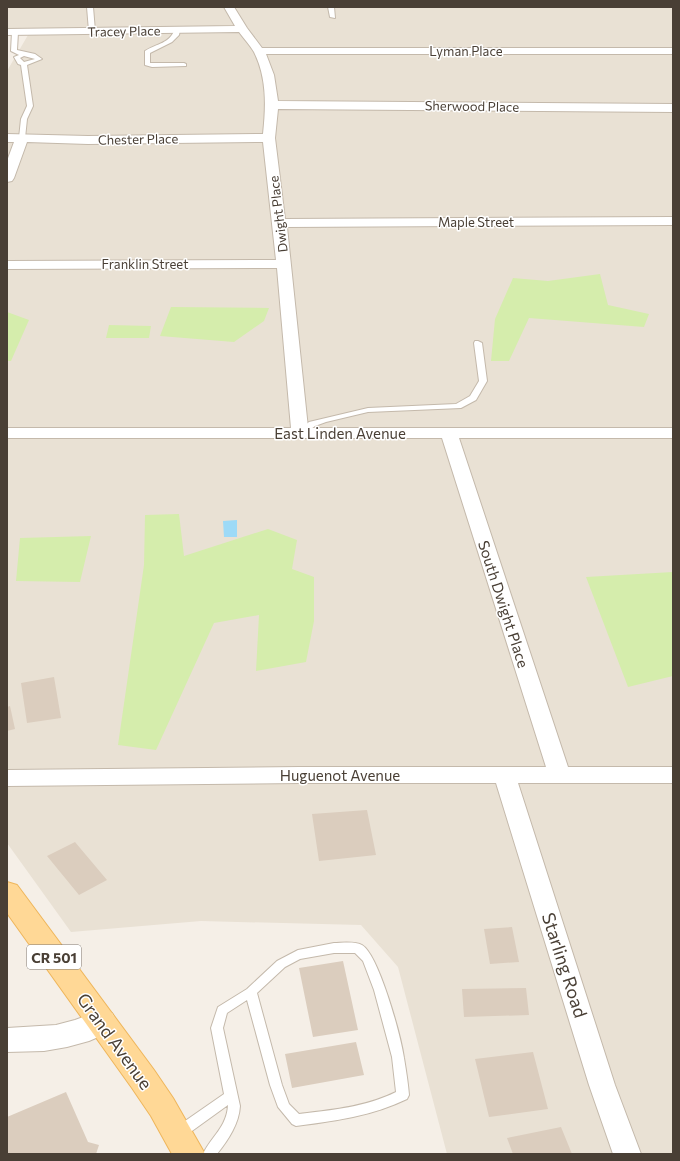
<svg xmlns="http://www.w3.org/2000/svg" width="680" height="1161" font-family="Commissioner,sans-serif">
<style>
.residential{fill:#e9e1d4}
.green{fill:#d5edac}
.water{fill:#9ddaf7}
.building{fill:#dbcdbe}
.lines{fill:none;stroke-linecap:round;stroke-linejoin:round}
.service-casing{stroke:#c4b9ab;stroke-width:2}
.minor-casing{stroke:#c4b9ab;stroke-width:2}
.tertiary-casing{stroke:#c4b9ab;stroke-width:2}
.primary-casing{stroke:#efb65b;stroke-width:2}
.service{fill:#fff;fill-rule:evenodd}
.minor{fill:#fff;fill-rule:evenodd}
.tertiary{fill:#fff;fill-rule:evenodd}
.primary{fill:#ffd896;fill-rule:evenodd}
.labels{text-anchor:middle;dominant-baseline:central;stroke-width:3;stroke-linejoin:round;paint-order:stroke}
.far-street-label{font-size:13px;fill:#493f35;stroke:#fff}
.shield{fill:#fff;stroke:#807972;stroke-width:1}
.shield-label{font-size:14px;font-weight:bold;fill:#493f35}
.street-label{font-size:15px;fill:#493f35;stroke:#fff}
.near-street-label{font-size:18px;fill:#493f35;stroke:#fff}
</style>
<rect width="100%" height="100%" fill="#f5efe7"/>
<path class="residential" d="M7 7H673V1154H447L398 967 361 925 201 921 71 932 7 843V71L28 35H7Z"/>
<path class="green" d="M600 274 608 305 649 314 644 327 529 318 509 361H491L495 319 513 278 548 281Z
M171 307 269 308 264 321 234 342 160 336Z
M7 312 29 320 11 361H7Z
M109 325 151 326 149 338H106Z
M179 514 184 556 268 529 297 540 292 569 314 577V621L306 662 256 671 259 615 214 623 156 750 118 745 144 565 145 515Z
M91 536 80 582 16 581 20 538Z
M673 572V676L628 687 586 577Z"/>
<path class="water" d="M237 520V537H224L223 521Z"/>
<path class="building" d="M54 677 61 718 27 723 21 683Z
M10 706 15 729 7 731V707Z
M367 810 376 855 319 861 312 814Z
M75 842 107 880 79 895 47 856Z
M512 927 519 962 490 964 484 929Z
M343 961 358 1030 313 1037 299 968Z
M526 988 529 1015 464 1017 462 989Z
M356 1042 364 1075 292 1088 285 1054Z
M533 1052 548 1109 489 1117 475 1059Z
M66 1092 88 1142 99 1145 96 1154H7V1117Z
M561 1127 572 1154H513L507 1138Z"/>
<g class="lines">
<defs>
<path id="service" d="M87 7H93L95 31 92 33 89 31Z
M328 7H334L335 18 330 17Z
M175 29 180 30 179 35 172 42 150 53V63H184L186 64V66L152 67 145 65V51C158 43 169 44 175 29Z
M15 30 18 32 17 50 35 54 42 59 27 65 33 106 27 119 25 138 22 140 19 138 21 119 27 106 21 65 18 64 14 57 19 55 11 51 12 32ZM24 56 35 59 24 62 20 58Z
M475 341H478L482 343 487 381 476 400 461 408 368 412 326 422 315 426 303 435H297L296 433 309 422 368 408 456 404 470 396 479 381 474 343Z
M334 943C341 943 355 941 362 945 379 955 401 1037 404 1058 406 1070 408 1083 409 1095L407 1099C372 1116 335 1121 296 1126L292 1124 278 1107 270 1085 247 1000 227 1013 223 1028 240 1106C239 1124 228 1140 217 1154H203C211 1137 227 1127 228 1105L185 1136 180 1138 175 1136 174 1132 175 1128 224 1094 211 1028 218 1007 247 989 277 961 298 950ZM334 953H355L363 961 374 990 392 1057 396 1092C366 1107 332 1110 299 1114L289 1104 282 1085 257 993 285 967 300 959Z"/>
<path id="minor" d="M224 7H234L247 28 262 48H673V54H266L274 75 278 101 673 104V112L278 109 275 138 285 219 673 217V225L287 227 308 428H673V438H459L568 767H673V783H518L615 1085 641 1154H613L589 1085 496 783H300L7 786V770L300 767H546L442 438H7V428H291L277 268 7 269V261L276 260 263 142 88 144 27 142 14 178 12 181 7 182V161L14 142H7V134L88 136 263 134C266 106 267 78 254 52 250 45 244 39 239 32L7 35V29L235 26Z"/>
<path id="tertiary" d="M102 1010 112 1013 117 1022 112 1031 89 1041 67 1047 44 1051 7 1052V1028L56 1025 75 1020Z"/>
<path id="primary" d="M7 882 17 885 154 1070 173 1098 205 1154H172L151 1116 132 1088 7 913Z"/>
</defs>
<use href="#service" class="service-casing"/>
<use href="#minor" class="minor-casing"/>
<use href="#tertiary" class="tertiary-casing"/>
<use href="#primary" class="primary-casing"/>
<use href="#service" class="service"/>
<use href="#minor" class="minor"/>
<use href="#tertiary" class="tertiary"/>
<use href="#primary" class="primary"/>
</g>
<g class="labels">
<g class="far-street-label">
<text transform="translate(124 31) rotate(-1)">Tracey Place</text>
<text x="466" y="51">Lyman Place</text>
<text transform="translate(472 106) rotate(1)">Sherwood Place</text>
<text transform="translate(138 139) rotate(-1)">Chester Place</text>
<text transform="translate(278 214) rotate(-97)">Dwight Place</text>
<text x="476" y="222">Maple Street</text>
<text x="145" y="264">Franklin Street</text>
</g>
<rect class="shield" x="27" y="945" width="54" height="24" rx="3"/>
<g class="shield-label">
<text x="54" y="957">CR 501</text>
</g>
<g class="street-label">
<text x="340" y="433">East Linden Avenue</text>
<text transform="translate(504 604) rotate(72)">South Dwight Place</text>
<text x="340" y="775">Huguenot Avenue</text>
</g>
<g class="near-street-label">
<text transform="translate(565 965) rotate(72)">Starling Road</text>
<text transform="translate(115 1041) rotate(54)">Grand Avenue</text>
</g>
</g>
<rect width="680" height="1161" fill="none" stroke="#493f35" stroke-width="16"/>
</svg>
